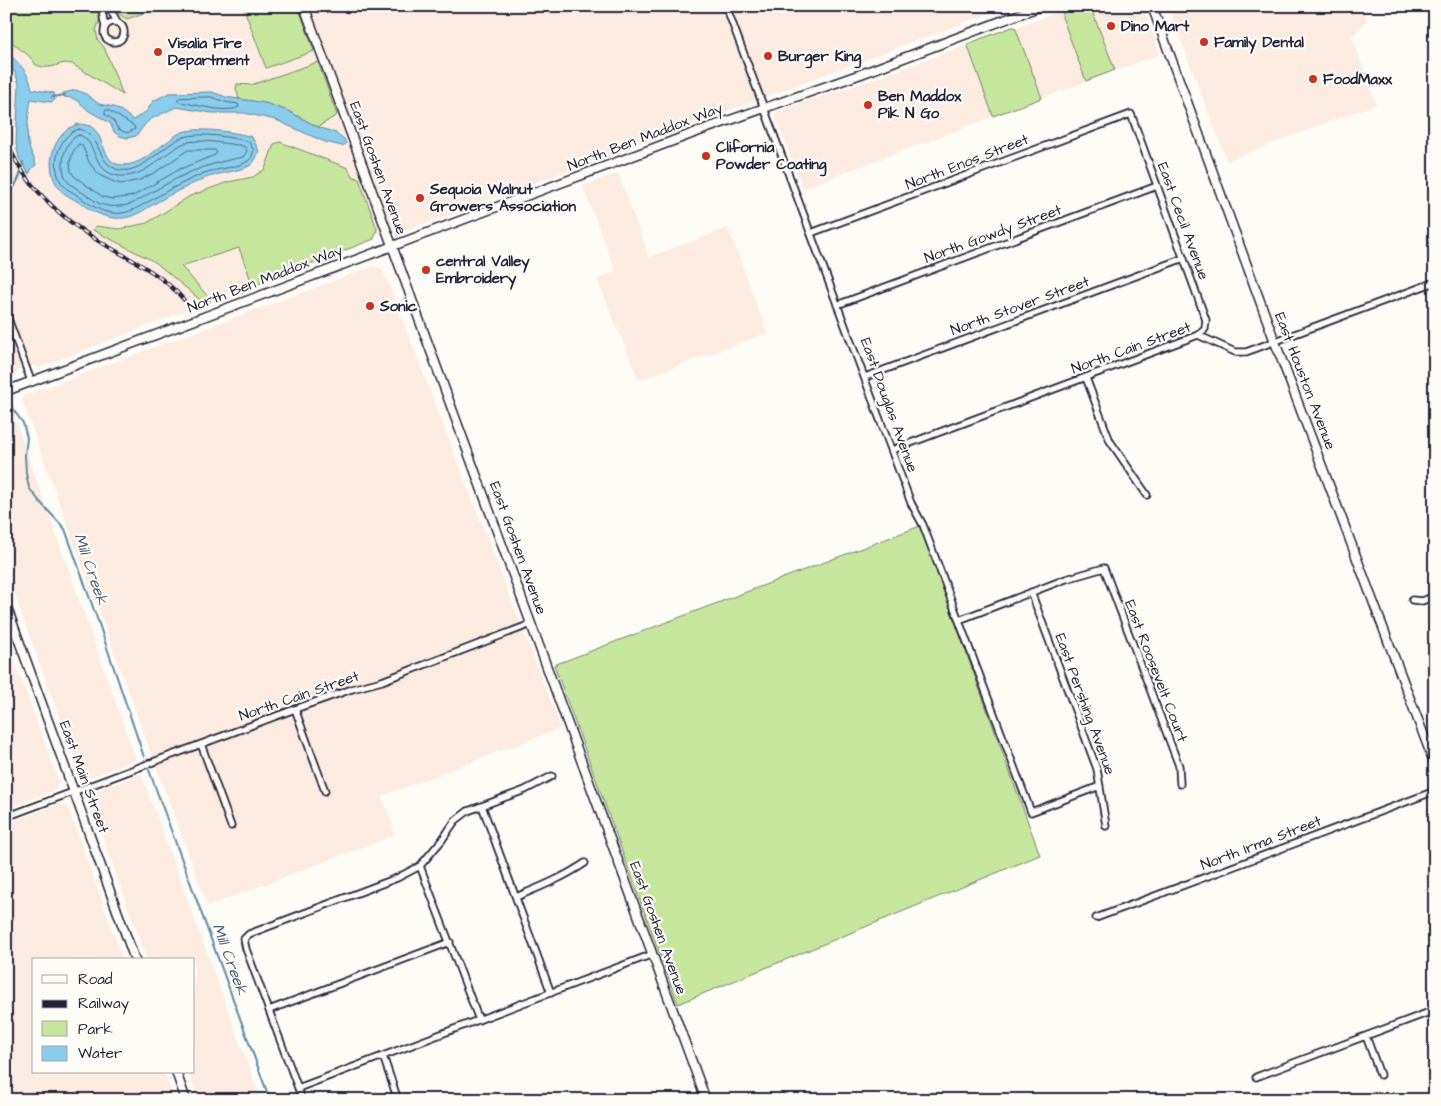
<svg xmlns="http://www.w3.org/2000/svg" width="1441" height="1106" font-family="'Architects Daughter',sans-serif">
<style>
.built{fill:#fcebe0}
.green{fill:#c6e69e;stroke:#74846c}
.water{fill:#8acceb;stroke:#6088a5}
.lines{fill:none;stroke-linecap:round;stroke-linejoin:round}
.shore{stroke:#4c6681;stroke-width:1}
.stream{stroke:#6088a5;stroke-width:2}
.street-casing{stroke:#22223b;stroke-width:9}
.secondary-casing{stroke:#22223b;stroke-width:11}
.street{stroke:#fdfcf7;stroke-width:5.5}
.secondary{stroke:#fdfcf7;stroke-width:8}
.rail-casing{stroke:#22223b;stroke-width:4}
.rail{stroke:#fdfcf7;stroke-width:2;stroke-dasharray:5.5;stroke-linecap:butt}
.poi-dot{fill:#c8321e;stroke:#fdfcf7;stroke-width:2}
.labels{text-anchor:middle;dominant-baseline:central;stroke-width:4.5;stroke-linejoin:round;paint-order:stroke}
.poi-label{font-size:15px;font-weight:bold;fill:#22223b;stroke:#fdfcf7;text-anchor:start}
.street-label{font-size:15px;fill:#22223b;stroke:#fdfcf7}
.water-label{font-size:16px;font-style:italic;fill:#465e79;stroke:#fdfcf7}
</style>
<rect width="100%" height="100%" fill="#fdfcf7"/>
<filter id="ink" filterUnits="userSpaceOnUse"><feTurbulence type="fractalNoise" baseFrequency=".02" numOctaves="2"/><feDisplacementMap in="SourceGraphic" scale="10" xChannelSelector="R" yChannelSelector="G"/><feConvolveMatrix kernelMatrix="1 2 1 2 8 2 1 2 1" color-interpolation-filters="sRGB"/></filter>
<g filter="url(#ink)">
<path class="built" d="M6 6H1009L399 233 393 229 375 234 370 239 38 368 34 366 19 370 15 376 6 380Z
M1074 6H1143L1160 54 803 188 775 116 777 111 851 87Z
M1168 6H1362L1367 20 1352 37 1376 104 1227 161Z
M618 173 649 257 728 228 761 317 764 319 763 324 767 333 639 380 597 279 616 272 583 186Z
M374 266 383 270 561 728 382 796 395 835 208 906 151 753 22 400 23 396Z
M6 411 16 422 136 760 88 778 80 774 6 571Z
M6 638 59 782 55 790 6 809Z
M141 774 261 1100H198L188 1072H194V960H147L89 799 93 792Z
M60 804 68 808 123 960H34V1072H164L174 1100H6V824Z"/>
<path class="green" d="M6 6H98L101 14 96 31 98 40 104 47 123 95 72 64C58 60 54 72 36 65 29 52 17 50 10 39 5 31 6 15 6 6Z
M114 6H162L127 19 119 14Z
M243 6H298L314 51 266 68Z
M1072 6H1090L1115 70 1086 81 1062 17 1064 9Z
M1012 27H1015L1042 98 993 116 967 44Z
M318 62 337 115 318 127 288 111 265 103 239 99 236 89 237 84 251 85Z
M280 142 348 168 352 176 359 179 377 229 374 239 253 286 239 248 181 266 211 300 204 303 155 262 93 230 95 226 119 229 147 223 190 196 228 182 253 177 265 169 274 144Z
M920 526 1040 855 678 1004 554 665Z"/>
<path class="water" d="M6 52C19 62 29 73 32 89L54 93 55 100 51 102 31 99C29 113 26 129 28 143 29 151 35 157 36 165L32 168 29 174 19 158 16 144 19 84 15 72 6 66Z
M76 90 86 94 99 104 114 107 123 112 133 120 147 111 153 101 169 93 212 92 226 97 265 103 288 111 318 127 336 133 344 139 346 144 342 146 325 142 276 120 244 113H212L176 107 153 118 147 122 136 136 127 138 120 136 114 132 110 123 89 111 78 101 72 98 64 97 63 93Z
M79 124C82 124 87 125 90 126 106 135 101 165 123 165 144 165 162 143 180 133 194 126 236 132 252 137L259 151C257 156 255 163 249 166 241 171 217 173 206 178 188 186 170 194 154 204 144 210 136 216 124 218 104 220 91 210 75 200 70 197 63 194 60 189 42 168 53 131 79 124Z"/>
<g class="lines">
<path class="shore" d="M211 97 225 102 238 104 239 107C225 114 195 104 179 102L177 100 179 98Z
M108 110 134 126 135 129 127 133 118 129 113 120 105 114V111Z
M79 129C103 134 95 165 120 170 143 174 164 143 184 137 199 132 234 137 249 142L254 151C252 155 252 158 248 161 241 167 215 169 204 173 187 181 169 189 153 199 142 205 134 211 122 213 103 215 91 205 77 195 73 192 67 190 64 186 49 170 57 135 79 129Z
M79 135C97 139 92 174 120 176 147 178 163 152 185 143 199 138 225 144 239 145L245 147 247 151 243 157C223 161 203 166 184 175 173 180 161 187 150 193 140 199 132 206 119 206 113 207 106 206 100 204 95 201 72 186 68 182 58 169 63 140 79 135Z
M79 144 82 145 89 162 99 175 114 182 121 184 140 180 154 173 188 150H215L217 153 215 155 180 169 133 196 113 199 103 197 74 176 71 171 70 162 73 152Z"/>
<path class="stream" d="M52 97 65 95
M6 201C13 188 22 177 23 162
M6 400 23 423 27 438 25 455 26 473 29 488 40 502 65 529 99 624 144 757
M149 770 270 1100"/>
<defs>
<path id="street" d="M101 6 105 27
M108 6 118 23
M726 6 911 503 923 525 1031 812 1100 786
M104 32a10 10 0 1 1 20 0a10 10 0 1 1-20 0Z
M811 233 1131 114 1206 320 1205 329 1198 335
M837 305 1157 186
M6 313 31 381
M865 377 1184 258
M1086 378 1110 441 1147 495
M892 450 1198 335 1235 352H1246L1435 282
M1031 592 1097 769 1106 826
M1412 600 1422 601 1435 596
M959 620 1066 579 1104 568 1179 766 1180 784
M295 709 325 791
M201 744 231 826
M482 806 551 993
M6 817 295 709 352 689 382 681 531 624
M516 897C540 887 563 878 585 863
M1096 918 1435 791
M269 1010 450 942
M479 1020 420 866 442 840 455 821 468 811 525 790 552 776
M1366 1036 1380 1075
M383 1056 398 1100
M1256 1077 1435 1010
M298 1088 246 949 244 939 249 934 397 878 420 866
M302 1100 298 1088 653 954"/>
<path id="secondary" d="M304 6C436 371 572 735 706 1100
M1152 6 1275 342 1435 765
M6 391 702 130 861 74 1041 6
M6 605 135 960
M176 1072 186 1100"/>
</defs>
<use href="#street" class="street-casing"/>
<use href="#secondary" class="secondary-casing"/>
<use href="#street" class="street"/>
<use href="#secondary" class="secondary"/>
<defs>
<path id="rail" d="M6 139C22 183 60 218 100 242 130 259 161 273 184 300"/>
</defs>
<use href="#rail" class="rail-casing"/>
<use href="#rail" class="rail"/>
</g>
</g>
<g class="poi-dot">
<circle cx="1111" cy="26" r="5"/>
<circle cx="1204" cy="42" r="5"/>
<circle cx="158" cy="52" r="5"/>
<circle cx="768" cy="56" r="5"/>
<circle cx="1313" cy="79" r="5"/>
<circle cx="868" cy="105" r="5"/>
<circle cx="706" cy="156" r="5"/>
<circle cx="420" cy="198" r="5"/>
<circle cx="426" cy="270" r="5"/>
<circle cx="370" cy="306" r="5"/>
</g>
<g class="labels">
<g class="poi-label">
<text x="1121" y="26">Dino Mart</text>
<text x="1214" y="42">Family Dental</text>
<text x="168" y="43">Visalia Fire<tspan x="168" dy="17">Department</tspan></text>
<text x="778" y="56">Burger King</text>
<text x="1323" y="79">FoodMaxx</text>
<text x="878" y="96">Ben Maddox<tspan x="878" dy="17">Pik N Go</tspan></text>
<text x="716" y="147">Clifornia<tspan x="716" dy="17">Powder Coating</tspan></text>
<text x="430" y="189">Sequoia Walnut<tspan x="430" dy="17">Growers Association</tspan></text>
<text x="436" y="261">central Valley<tspan x="436" dy="17">Embroidery</tspan></text>
<text x="380" y="306">Sonic</text>
</g>
<g class="street-label">
<text transform="translate(645 137) rotate(-21)">North Ben Maddox Way</text>
<text transform="translate(967 162) rotate(-21)">North Enos Street</text>
<text transform="translate(378 168) rotate(70)">East Goshen Avenue</text>
<text transform="translate(1183 221) rotate(70)">East Cecil Avenue</text>
<text transform="translate(993 234) rotate(-20)">North Gowdy Street</text>
<text transform="translate(265 279) rotate(-21)">North Ben Maddox Way</text>
<text transform="translate(1020 306) rotate(-20)">North Stover Street</text>
<text transform="translate(1131 348) rotate(-20)">North Cain Street</text>
<text transform="translate(1305 381) rotate(69)">East Houston Avenue</text>
<text transform="translate(889 405) rotate(70)">East Douglas Avenue</text>
<text transform="translate(518 548) rotate(70)">East Goshen Avenue</text>
<text transform="translate(1156 671) rotate(69)">East Roosevelt Court</text>
<text transform="translate(299 696) rotate(-19)">North Cain Street</text>
<text transform="translate(1085 704) rotate(70)">East Pershing Avenue</text>
<text transform="translate(84 777) rotate(70)">East Main Street</text>
<text transform="translate(1261 843) rotate(-21)">North Irma Street</text>
<text transform="translate(658 928) rotate(70)">East Goshen Avenue</text>
</g>
<g class="water-label">
<text transform="translate(91 569) rotate(71)">Mill Creek</text>
<text transform="translate(230 959) rotate(70)">Mill Creek</text>
</g>
</g>
<rect width="1441" height="1106" fill="none" stroke="#fdfcf7" stroke-width="25"/>
<rect x="12" y="12" width="1416" height="1081" fill="none" stroke="#22223b" stroke-width="2" filter="url(#ink)"/>
<rect x="32" y="958" width="162" height="115" fill="#fdfcf7" stroke="#a5a5ac"/>
<rect x="42" y="975" width="25" height="8" fill="#fdfcf7" stroke="#a5a5ac"/>
<text x="78" y="984" font-size="15" fill="#22223b">Road</text>
<rect x="42" y="1000" width="25" height="8" fill="#22223b" stroke="#a5a5ac"/>
<text x="78" y="1008" font-size="15" fill="#22223b">Railway</text>
<rect x="42" y="1021" width="25" height="15" fill="#c6e69e" stroke="#a5a5ac"/>
<text x="78" y="1034" font-size="15" fill="#22223b">Park</text>
<rect x="42" y="1046" width="25" height="15" fill="#8acceb" stroke="#a5a5ac"/>
<text x="78" y="1058" font-size="15" fill="#22223b">Water</text>
</svg>
